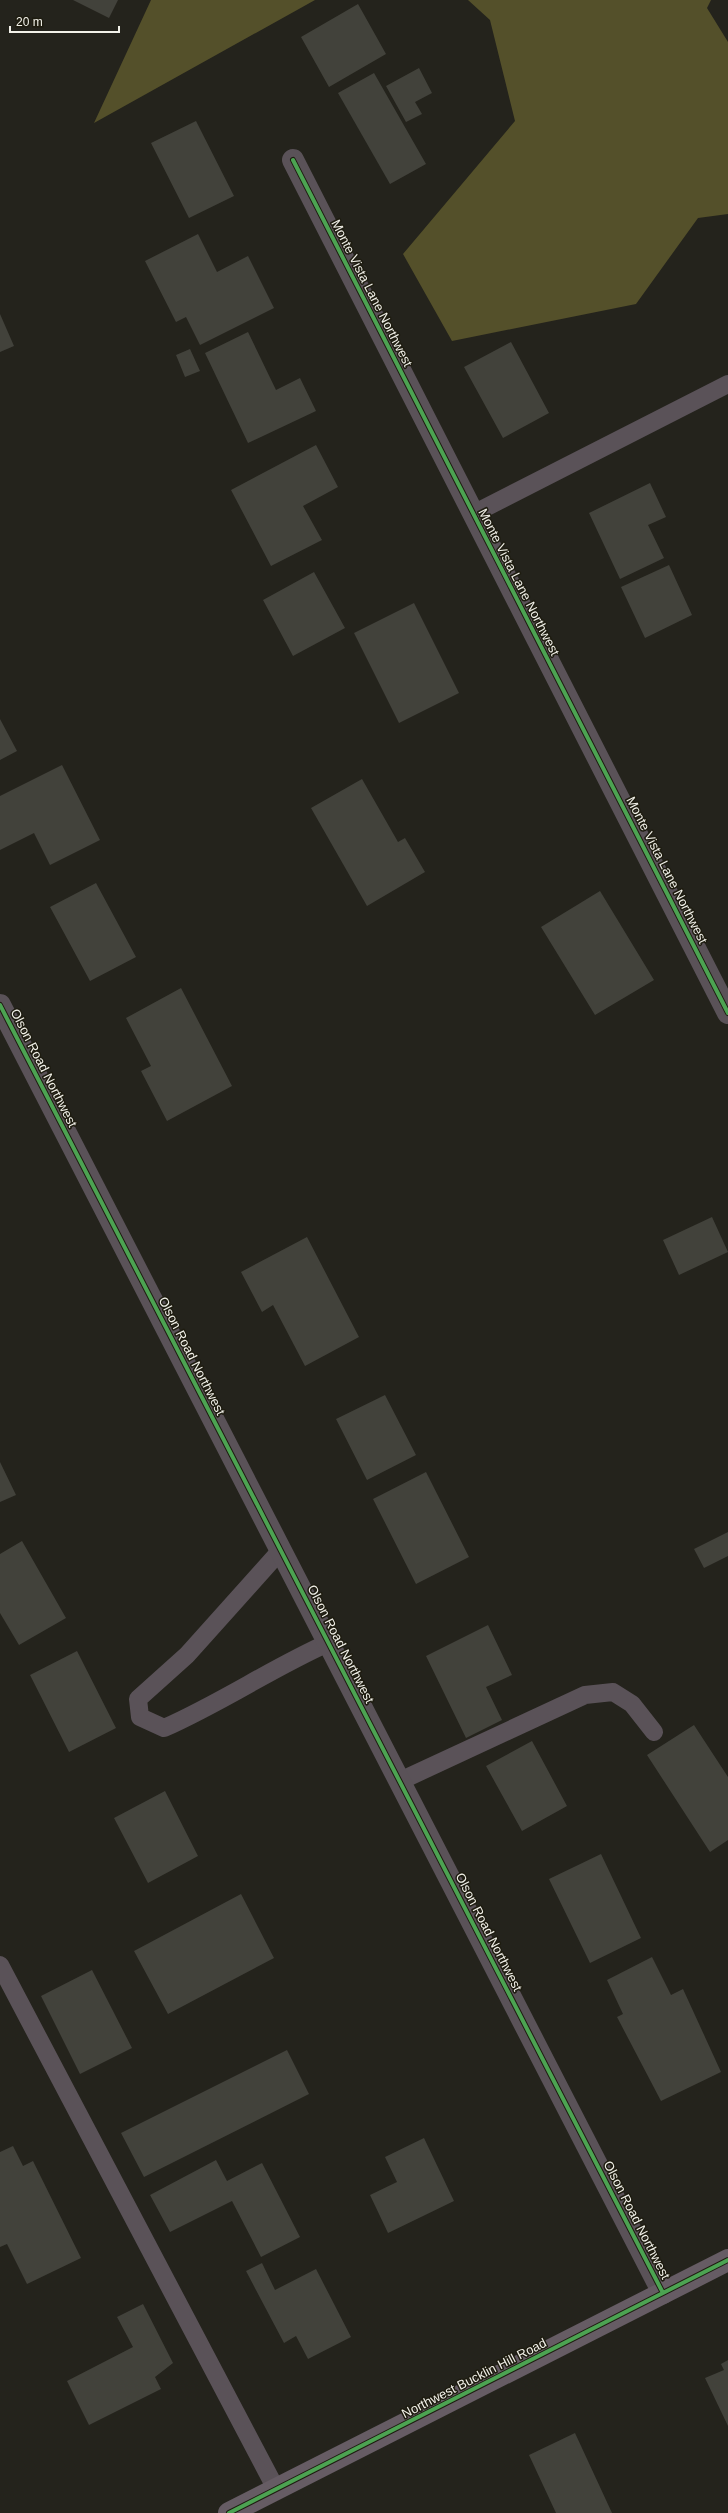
<svg xmlns="http://www.w3.org/2000/svg" width="728" height="2513" font-family="Helvetica,sans-serif">
<style>
.forest{fill:#54502a}
.building{fill:#42423b}
.lines{fill:none;stroke-linecap:round;stroke-linejoin:round}
.service{stroke:#5a5258;stroke-width:18}
.minor{stroke:#5a5258;stroke-width:22}
.secondary{stroke:#665c64;stroke-width:22}
.cycleway-casing{stroke:#1e1c10;stroke-width:6}
.cycleway{stroke:#4ca352;stroke-width:4}
.labels{text-anchor:middle;dominant-baseline:central;stroke-width:3;stroke-linejoin:round;paint-order:stroke}
.street-label{font-size:13px;fill:#f2f1e9;stroke:#1e1c10}
</style>
<rect width="100%" height="100%" fill="#24231c"/>
<path class="forest" d="M151 0H315L94 123Z
M468 0H711L707 8 728 42V214L698 218 636 304 452 341 403 254 515 121 490 20Z"/>
<path class="building" d="M73 0H118L109 18Z
M358 4 386 54 329 87 301 37Z
M419 68 432 93 415 102 422 114 406 122 386 86Z
M374 73 426 164 390 184 338 93Z
M196 121 234 196 189 218 151 143Z
M198 234 217 272 248 256 274 308 200 345 186 317 176 322 145 261Z
M0 314 14 346 0 352Z
M248 332 276 390 300 378 316 411 248 443 205 353Z
M511 342 549 413 503 438 464 367Z
M190 349 200 371 185 377 176 355Z
M316 445 338 487 303 506 322 540 271 566 231 490Z
M650 483 666 517 648 525 664 558 620 579 589 513Z
M669 565 692 615 645 638 621 587Z
M314 572 345 628 293 656 263 600Z
M414 603 459 693 399 723 354 633Z
M0 719 17 751 0 760Z
M62 765 100 840 50 865 34 833 0 850V796Z
M362 779 398 842 405 838 425 872 367 906 311 808Z
M96 883 136 957 90 981 50 907Z
M600 891 654 980 595 1015 541 927Z
M181 988 232 1086 167 1121 141 1071 151 1066 126 1018Z
M712 1217 728 1252 679 1275 663 1240Z
M307 1237 359 1337 305 1366 273 1305 262 1312 241 1272Z
M385 1395 416 1455 367 1480 336 1419Z
M0 1462 16 1495 0 1502Z
M426 1472 469 1557 416 1584 373 1499Z
M728 1532V1556L704 1568 694 1549Z
M22 1541 66 1618 19 1645 0 1613V1554Z
M488 1625 512 1675 486 1687 502 1720 466 1738 426 1656Z
M77 1651 116 1728 69 1752 30 1675Z
M694 1725 728 1777V1840L710 1852 647 1755Z
M532 1741 567 1806 522 1831 486 1766Z
M165 1791 198 1856 148 1883 114 1818Z
M601 1854 641 1938 590 1963 549 1879Z
M241 1894 274 1958 168 2014 134 1951Z
M652 1957 671 1995 683 1989 721 2072 661 2101 617 2017 623 2014 607 1980Z
M92 1970 132 2048 80 2074 41 1996Z
M287 2050 309 2094 144 2177 121 2133Z
M424 2138 454 2201 388 2233 370 2195 397 2182 385 2157Z
M13 2146 23 2166 33 2161 81 2258 27 2284 7 2244 0 2247V2152Z
M216 2160 227 2181 262 2163 300 2237 261 2257 232 2201 170 2232 150 2195Z
M262 2263 275 2290 316 2269 351 2337 308 2359 296 2336 284 2343 246 2271Z
M143 2304 173 2363 155 2377 161 2389 89 2425 67 2381 133 2347 117 2317Z
M728 2360V2426L705 2378 724 2370 721 2364Z
M575 2433 612 2513H556L529 2455Z"/>
<g class="lines">
<path class="service" d="M473 514 728 384
M281 1550 187 1655 138 1699 140 1717 164 1728C221 1703 272 1668 328 1643
M400 1781 585 1695 613 1692 632 1704 654 1732
M0 1965 276 2489"/>
<path class="minor" d="M293 160 728 1013
M0 1005 663 2293"/>
<path class="secondary" d="M229 2513 728 2260"/>
<defs>
<path id="cycleway" d="M293 160 728 1013
M0 1005 663 2293
M229 2513 728 2260"/>
</defs>
<use href="#cycleway" class="cycleway-casing"/>
<use href="#cycleway" class="cycleway"/>
</g>
<g class="labels">
<g class="street-label">
<text transform="translate(372 293) rotate(63)">Monte Vista Lane Northwest</text>
<text transform="translate(519 582) rotate(63)">Monte Vista Lane Northwest</text>
<text transform="translate(667 870) rotate(63)">Monte Vista Lane Northwest</text>
<text transform="translate(44 1068) rotate(63)">Olson Road Northwest</text>
<text transform="translate(192 1356) rotate(63)">Olson Road Northwest</text>
<text transform="translate(341 1644) rotate(63)">Olson Road Northwest</text>
<text transform="translate(489 1932) rotate(63)">Olson Road Northwest</text>
<text transform="translate(637 2220) rotate(63)">Olson Road Northwest</text>
<text transform="translate(474 2378) rotate(-27)">Northwest Bucklin Hill Road</text>
</g>
</g>
<path d="M10 26v6h109v-6" fill="none" stroke="#f2f1e9" stroke-width="2"/>
<text x="16" y="26" font-size="12" fill="#f2f1e9" stroke="#1e1c10" stroke-width="3" paint-order="stroke">20 m</text>
</svg>
